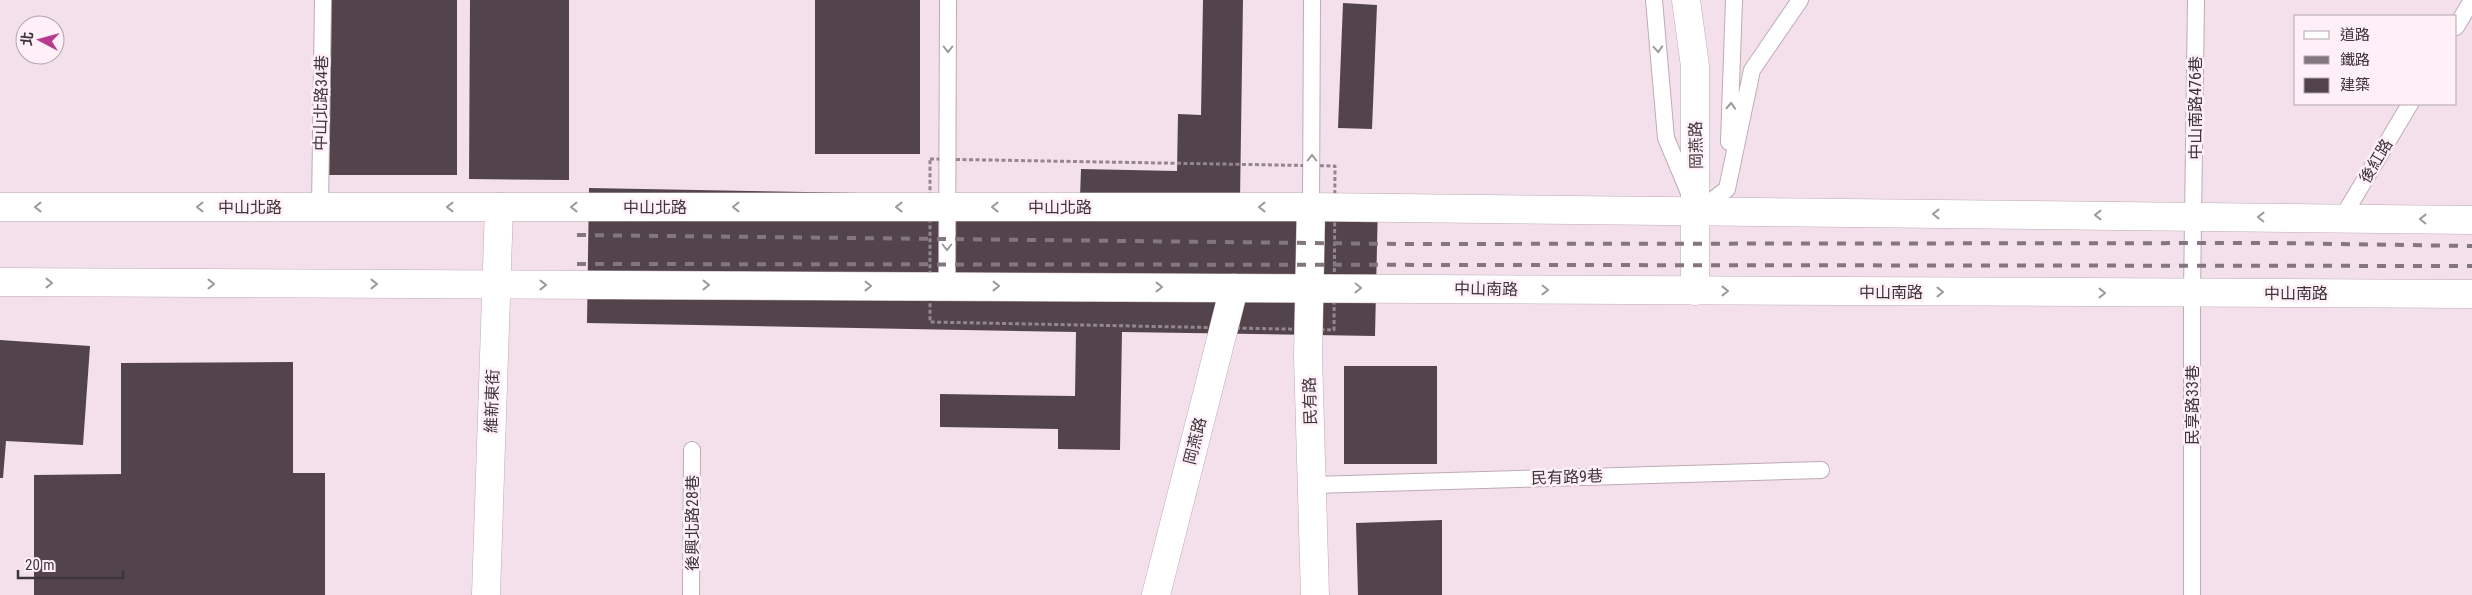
<svg xmlns="http://www.w3.org/2000/svg" width="2472" height="595" font-family="'Roboto Condensed','Noto Sans TC',sans-serif">
<style>
.building{fill:#53444c}
.lines{fill:none;stroke-linecap:round;stroke-linejoin:round}
.lane-casing{stroke:#beabb5;stroke-width:18}
.street-casing{stroke:#beabb5;stroke-width:29}
.secondary-casing{stroke:#beabb5;stroke-width:29}
.primary-casing{stroke:#beabb5;stroke-width:29}
.path{stroke:#93868d;stroke-width:3;stroke-dasharray:4 2.5;stroke-linecap:butt}
.lane{stroke:#fff;stroke-width:16}
.street{stroke:#fff;stroke-width:28}
.secondary{stroke:#fff;stroke-width:28}
.primary{stroke:#fff;stroke-width:28}
.rail{stroke:#83777d;stroke-width:4;stroke-dasharray:9 9;stroke-linecap:butt}
.oneway{stroke:#9e9a9c}
.labels{text-anchor:middle;dominant-baseline:central;stroke-width:5;stroke-linejoin:round;paint-order:stroke}
.street-label{font-size:16px;fill:#3d3539;stroke:#ffeff7}
</style>
<rect width="100%" height="100%" fill="#f4e0eb"/>
<path class="building" d="M330 0H457V175H329Z
M470 0H569V180L469 179Z
M815 0H920V154H815Z
M1203 0H1243L1240 199 1378 202 1375 336 1122 332 1120 450 1058 449V429L940 427V394L1075 396 1076 332 587 323 589 188 1080 197 1081 169 1177 171 1178 114 1201 115Z
M1343 3 1377 5 1372 129 1338 128Z
M0 340 90 346 83 445 6 441 3 478H0Z
M293 362V473H325V595H34V475L121 474V363Z
M1344 366H1437V464H1344Z
M1442 520V595H1358L1356 523Z"/>
<g class="lines">
<defs>
<path id="lane" d="M1654 0 1666 138 1697 212 1727 189 1752 70 1800 0
M2456 27 2472 0
M1729 142 1734 0
M320 207 323 0
M1311 207 1312 0
M2342 218 2410 104
M947 286 948 0
M1313 485 1821 470
M691 595 692 450
M2192 595V293L2196 0"/>
<path id="street" d="M1311 207 1308 357 1315 595
M486 595 499 207
M1156 595 1234 288"/>
<path id="secondary" d="M1686 0 1695 66V291"/>
<path id="primary" d="M0 207H1311L2472 220
M0 282 2472 294"/>
</defs>
<use href="#lane" class="lane-casing"/>
<use href="#street" class="street-casing"/>
<use href="#secondary" class="secondary-casing"/>
<use href="#primary" class="primary-casing"/>
<path class="path" d="M930 159 1335 166 1334 330 930 322Z"/>
<use href="#lane" class="lane"/>
<use href="#street" class="street"/>
<use href="#secondary" class="secondary"/>
<use href="#primary" class="primary"/>
<path class="rail" d="M577 235 1402 244 2274 243 2472 246
M577 264 2472 266"/>
</g>
<defs><path id="oneway-chevron" d="M-2-3.5L2.5 0L-2 3.5" fill="none" stroke-width="1.6" stroke-linecap="round" stroke-linejoin="round" transform="scale(1.25)"/></defs>
<g class="oneway">
<use href="#oneway-chevron" transform="translate(948 49) rotate(90)"/>
<use href="#oneway-chevron" transform="translate(1658 49) rotate(86)"/>
<use href="#oneway-chevron" transform="translate(1731 106) rotate(-87)"/>
<use href="#oneway-chevron" transform="translate(1312 158) rotate(-90)"/>
<use href="#oneway-chevron" transform="translate(38 207) rotate(-180)"/>
<use href="#oneway-chevron" transform="translate(200 207) rotate(-180)"/>
<use href="#oneway-chevron" transform="translate(450 207) rotate(180)"/>
<use href="#oneway-chevron" transform="translate(574 207) rotate(-180)"/>
<use href="#oneway-chevron" transform="translate(736 207) rotate(-180)"/>
<use href="#oneway-chevron" transform="translate(899 207) rotate(-180)"/>
<use href="#oneway-chevron" transform="translate(995 207) rotate(-180)"/>
<use href="#oneway-chevron" transform="translate(1262 207) rotate(180)"/>
<use href="#oneway-chevron" transform="translate(1936 214) rotate(-180)"/>
<use href="#oneway-chevron" transform="translate(2098 215) rotate(-180)"/>
<use href="#oneway-chevron" transform="translate(2261 217) rotate(-179)"/>
<use href="#oneway-chevron" transform="translate(2423 219) rotate(-179)"/>
<use href="#oneway-chevron" transform="translate(947 247) rotate(90)"/>
<use href="#oneway-chevron" transform="translate(49 283)"/>
<use href="#oneway-chevron" transform="translate(211 284)"/>
<use href="#oneway-chevron" transform="translate(374 284)"/>
<use href="#oneway-chevron" transform="translate(543 285)"/>
<use href="#oneway-chevron" transform="translate(706 285)"/>
<use href="#oneway-chevron" transform="translate(868 286)"/>
<use href="#oneway-chevron" transform="translate(996 286)"/>
<use href="#oneway-chevron" transform="translate(1159 287)"/>
<use href="#oneway-chevron" transform="translate(1358 288) rotate(1)"/>
<use href="#oneway-chevron" transform="translate(1545 290) rotate(1)"/>
<use href="#oneway-chevron" transform="translate(1725 291)"/>
<use href="#oneway-chevron" transform="translate(1940 292)"/>
<use href="#oneway-chevron" transform="translate(2102 293)"/>
</g>
<g class="labels">
<g class="street-label">
<text transform="translate(321 103) rotate(-89)">中山北路34巷</text>
<text transform="translate(2195 108) rotate(-90)">中山南路476巷</text>
<text transform="translate(1696 145) rotate(-91)">岡燕路</text>
<text transform="translate(2376 161) rotate(-59)">後紅路</text>
<text x="250" y="207">中山北路</text>
<text x="655" y="207">中山北路</text>
<text x="1060" y="207">中山北路</text>
<text transform="translate(1486 289) rotate(1)">中山南路</text>
<text x="1891" y="292">中山南路</text>
<text x="2296" y="293">中山南路</text>
<text transform="translate(492 401) rotate(-88)">維新東街</text>
<text transform="translate(1310 401) rotate(-92)">民有路</text>
<text transform="translate(2192 405) rotate(-90)">民享路33巷</text>
<text transform="translate(1195 441) rotate(-76)">岡燕路</text>
<text transform="translate(1567 477) rotate(-2)">民有路9巷</text>
<text transform="translate(692 523) rotate(-90)">後興北路28巷</text>
</g>
</g>
<rect x="2294" y="15" width="162" height="90" fill="#ffeff7" stroke="#b1a5ab"/>
<rect x="2304" y="31" width="25" height="8" fill="#ffffff" stroke="#b1a5ab"/>
<text x="2340" y="40" font-size="15" fill="#3d3539">道路</text>
<rect x="2304" y="56" width="25" height="8" fill="#83777d" stroke="#b1a5ab"/>
<text x="2340" y="65" font-size="15" fill="#3d3539">鐵路</text>
<rect x="2304" y="78" width="25" height="15" fill="#53444c" stroke="#b1a5ab"/>
<text x="2340" y="90" font-size="15" fill="#3d3539">建築</text>
<g transform="translate(40 40) rotate(276)"><circle r="24" fill="#ffeff7" stroke="#b1a5ab"/>
<path d="M0-4L9 19L0 12L-9 19Z" fill="#b63b8c"/>
<text y="-8" font-size="14" font-weight="bold" text-anchor="middle" fill="#3d3539">北</text>
</g>
<path d="M18 570v8h105v-8" fill="none" stroke="#3d3539" stroke-width="2.5"/>
<text x="25" y="570" font-size="15" fill="#3d3539" stroke="#ffeff7" stroke-width="4" paint-order="stroke">20 m</text>
</svg>
